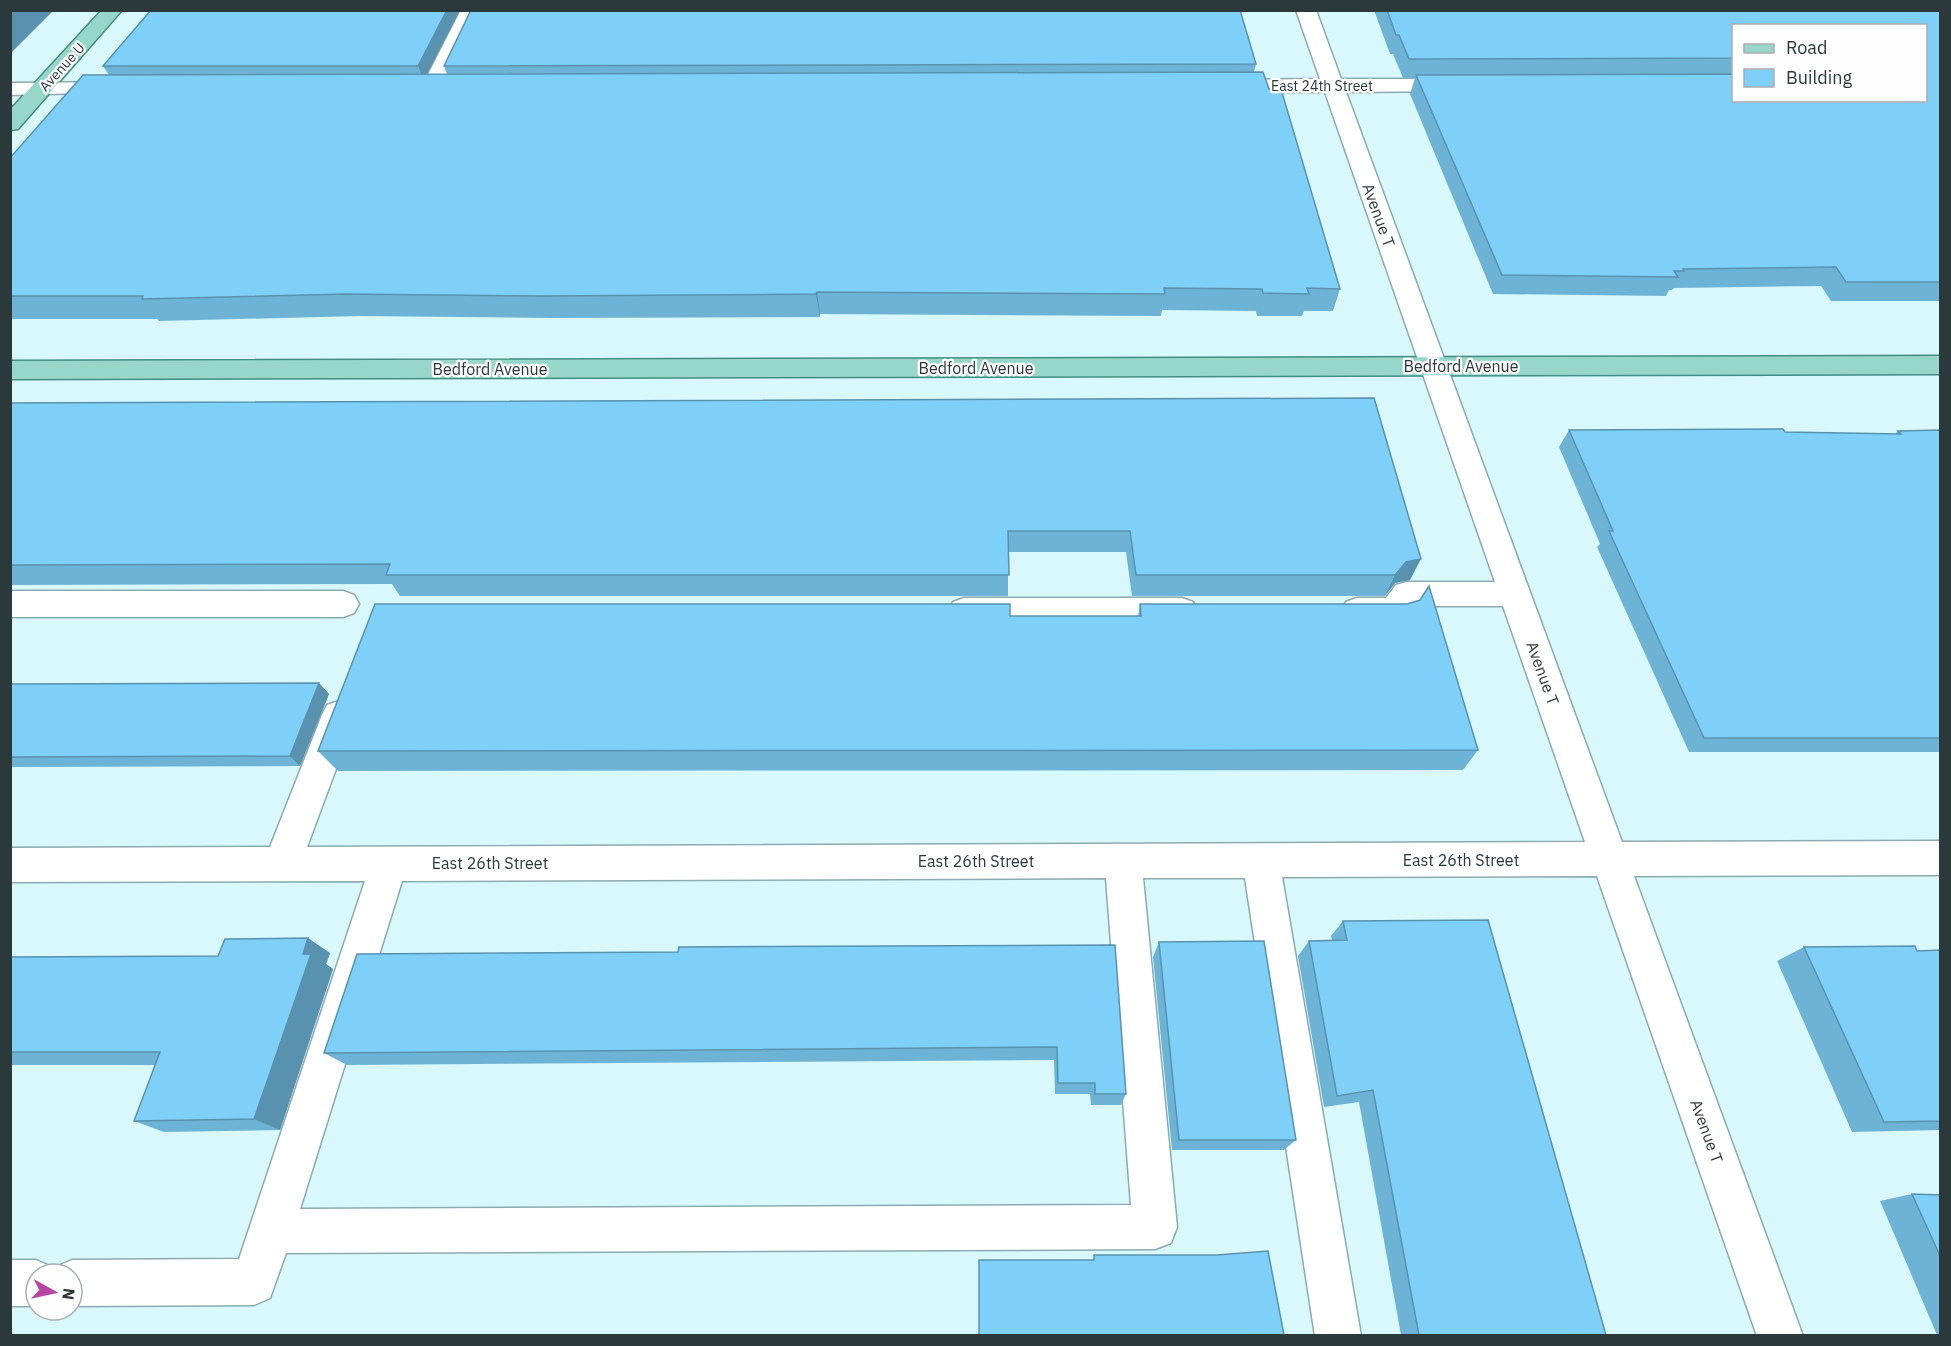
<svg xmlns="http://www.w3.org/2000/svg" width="1951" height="1346" font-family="'IBM Plex Sans',sans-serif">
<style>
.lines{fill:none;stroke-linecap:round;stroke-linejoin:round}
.minor-casing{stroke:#8cabae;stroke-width:3}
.major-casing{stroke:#438e81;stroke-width:3}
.minor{fill:#fff;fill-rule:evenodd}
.major{fill:#96d7ca;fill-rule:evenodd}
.wall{fill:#6db3d5;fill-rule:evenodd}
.shaded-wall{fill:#5992ae}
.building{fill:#7fd0f8;stroke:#5992ae;stroke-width:1.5}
.labels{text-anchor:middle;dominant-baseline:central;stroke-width:4.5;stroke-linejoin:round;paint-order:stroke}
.far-street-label{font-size:14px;fill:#2c393a;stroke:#fefefe}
.street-label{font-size:16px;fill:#2c393a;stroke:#fefefe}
</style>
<rect width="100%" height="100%" fill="#d8f8fc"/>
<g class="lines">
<defs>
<path id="minor" d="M461 10H480L443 88 439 92H425L421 88Z
M1296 10H1316L1341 79H1458L1465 81 1468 85 1465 89 1458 91 1346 92 1622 842 1940 841V875L1634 876 1803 1336H1757L1597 876 1282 877 1361 1336H1315L1245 878H1143L1177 1227 1171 1243 1155 1249 286 1253 270 1298 254 1305 72 1306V1274H36V1306H10V1260H36L52 1267 54 1272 56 1267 72 1260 239 1259 365 881 10 882V848L270 847 322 715 327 705 339 701 351 705 356 715 307 847 1585 842 1503 606H1416C1413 610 1410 615 1407 618 1397 628 1359 624 1346 620L1341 611 1346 602 1357 598H1386L1396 585 1407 582H1495L1325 92H1221L1214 90 1211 86 1214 82 1221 80 1320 79ZM1106 878 1131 1205 300 1209 402 881Z
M117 82 124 84 128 88 124 92 10 95V83Z
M10 591H343L354 595 359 604 354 613 343 617H10Z
M964 598H1182L1193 602 1198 611 1193 620 1182 624H964L953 620 948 611 953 602Z"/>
<path id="major" d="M102 10H122L18 129 10 130V110Z
M1940 356V374L10 379V361Z"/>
</defs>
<use href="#minor" class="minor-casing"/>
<use href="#major" class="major-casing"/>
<use href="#minor" class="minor"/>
<use href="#major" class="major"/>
</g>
<path class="wall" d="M151 10H460L427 74H447L444 66 1256 64 1254 72 1340 289 1333 311H1304L1302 316H1257L1256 311 1162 310 1161 316 820 314V317L552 318 359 316 159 321 157 319H10V158L109 75 103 66Z
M1374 10H1941V301H1831L1821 286 1674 288 1672 290H1669L1666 296 1493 294 1410 94 1415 78H1403L1393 54H1390ZM1734 26 1926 100H1734Z
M1374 398 1410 580 1395 583 1385 596H1132L1126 552H1008V596H400L392 584 10 585V403Z
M1569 430 1785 432 1895 434 1898 431 1941 430V752H1689L1597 547 1600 544 1559 447Z
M1140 604 1478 750 1463 770 338 771 318 751 1010 616H1138Z
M319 683 329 694 300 766 10 767V684Z
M1343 921 1606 1335H1401L1359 1102 1324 1107 1298 956 1309 941 1332 940 1331 936Z
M1159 942 1296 1140 1284 1150H1172L1153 957Z
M1115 945 1126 1094 1121 1105H1091L1090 1094H1055L1054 1060 347 1065 324 1053 678 952Z
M1804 947 1917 951 1941 950V1130L1852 1132 1777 961Z
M330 953 326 964 333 969 280 1130 164 1132 134 1121 156 1065H10V957L218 956Z
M1912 1194 1941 1195V1335H1937L1880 1201Z"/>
<path class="shaded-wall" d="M10 10H54L10 54Z
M447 10H460L424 80 418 66Z
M817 292 820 314V317L816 294Z
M1421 559 1410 580 1395 583 1385 596 1395 575 1406 562Z
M319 683 329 694 300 766 290 756Z
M308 938 330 953 326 964 333 969 280 1130 254 1119Z"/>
<path class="building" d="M151 10H447L418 66H103Z
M471 10H1240L1256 64 444 66Z
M1387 10H1941V282H1846L1836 267 1683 269 1684 271H1674L1678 277 1502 275 1416 75 1734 74V100H1926V26H1734V58L1409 59 1399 35H1396Z
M1263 72 1269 89H1281L1340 289 1307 288 1309 294 1263 293 1262 289 1164 288 1165 294 817 292 816 294 543 296 346 294 142 299 143 296H10V158L83 75Z
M1374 398 1421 559 1406 562 1395 575H1136L1130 531H1008L1009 575H386L390 564 10 565V403Z
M1783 429 1785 432 1901 434 1898 431 1941 430V738H1704L1609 531H1613L1569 430Z
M1429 586 1478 750 318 751 375 604H1010V616H1141L1140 604H1407L1420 600Z
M319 683 290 756 10 757V684Z
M1488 920 1606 1335H1419L1373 1090 1337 1096 1309 941 1347 940 1343 921Z
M308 938 303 954H311L254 1119 134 1121 160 1052H10V957L218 956 225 939Z
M1264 941 1296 1140H1179L1159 942Z
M1115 945 1126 1094H1095V1083H1058L1057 1047 324 1053 357 954 678 952 679 947Z
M1915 946 1917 951 1941 950V1121L1884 1122 1804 947Z
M1912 1194 1941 1195V1258Z
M1268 1251 1284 1335H979V1260H1094V1255H1217Z"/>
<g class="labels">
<g class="far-street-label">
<text transform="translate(62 67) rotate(-48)">Avenue U</text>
<text x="1322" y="86">East 24th Street</text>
</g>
<g class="street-label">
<text transform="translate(1379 215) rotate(70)">Avenue T</text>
<text x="1461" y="366">Bedford Avenue</text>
<text x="976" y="368">Bedford Avenue</text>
<text x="490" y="369">Bedford Avenue</text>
<text transform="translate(1543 673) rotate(70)">Avenue T</text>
<text x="1461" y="860">East 26th Street</text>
<text x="976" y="861">East 26th Street</text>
<text x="490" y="863">East 26th Street</text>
<text transform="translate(1707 1131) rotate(70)">Avenue T</text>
</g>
</g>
<rect width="1951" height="1346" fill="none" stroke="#2c393a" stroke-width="24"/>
<rect x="1732" y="24" width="195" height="78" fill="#fefefe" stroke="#aaafb0" stroke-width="1.5"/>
<rect x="1744" y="44" width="30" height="9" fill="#96d7ca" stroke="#aaafb0" stroke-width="1.5"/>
<text x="1786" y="54" font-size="18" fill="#2c393a">Road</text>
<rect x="1744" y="69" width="30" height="18" fill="#7fd0f8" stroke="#aaafb0" stroke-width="1.5"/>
<text x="1786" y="84" font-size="18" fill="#2c393a">Building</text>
<g transform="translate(54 1292) rotate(98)"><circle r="28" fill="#fefefe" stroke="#aaafb0" stroke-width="1.5"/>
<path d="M0-4.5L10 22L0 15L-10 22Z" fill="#b746a2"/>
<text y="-9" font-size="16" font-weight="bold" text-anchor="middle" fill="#2c393a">N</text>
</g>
</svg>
